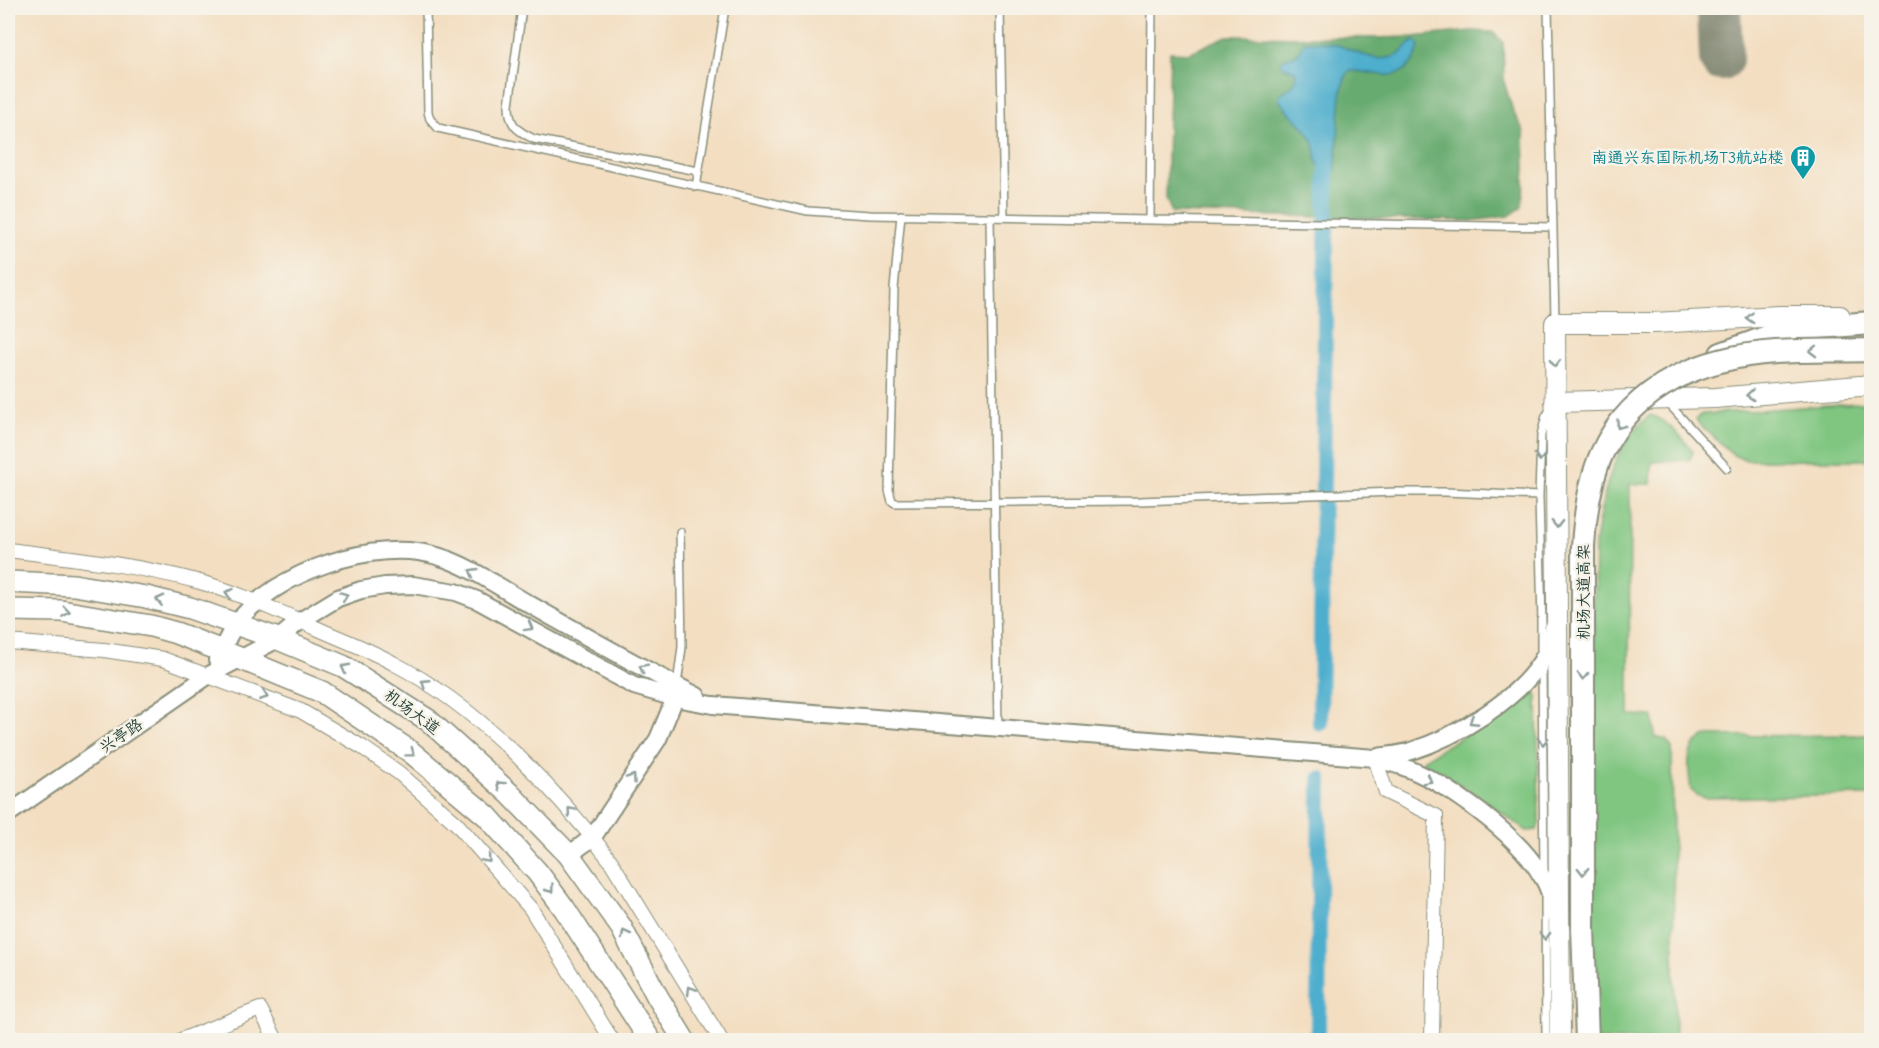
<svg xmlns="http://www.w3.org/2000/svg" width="1879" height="1048" font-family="'Comic Neue','LXGW WenKai TC',sans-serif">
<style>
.green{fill:#80c681;stroke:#50825a;stroke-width:1.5}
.forest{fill:#68ab6f;stroke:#447452;stroke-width:1.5}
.water{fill:#4eaecd;stroke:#367680;stroke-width:1.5}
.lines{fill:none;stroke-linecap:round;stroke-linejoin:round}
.canal{stroke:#4eaecd;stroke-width:16}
.taxiway{stroke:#898e7a;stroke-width:44}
.service-casing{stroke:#898e7a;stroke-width:10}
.minor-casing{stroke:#898e7a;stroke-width:16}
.tertiary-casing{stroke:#898e7a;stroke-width:20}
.secondary-casing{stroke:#898e7a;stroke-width:22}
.primary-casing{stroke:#898e7a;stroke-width:24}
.trunk-casing{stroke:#898e7a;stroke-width:26}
.service{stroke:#fff;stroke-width:7}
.minor{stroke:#fff;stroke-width:14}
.tertiary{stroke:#fff;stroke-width:16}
.secondary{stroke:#fff;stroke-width:20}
.primary{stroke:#fff;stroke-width:21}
.trunk{stroke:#fff;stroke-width:22}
.trunk-bridge-casing{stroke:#898e7a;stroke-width:26;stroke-linecap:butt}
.trunk-bridge{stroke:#fff;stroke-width:22}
.oneway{stroke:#8f9e9a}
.labels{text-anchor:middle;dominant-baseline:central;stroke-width:5;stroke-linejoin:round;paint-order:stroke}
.culture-label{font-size:16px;fill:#0d838f;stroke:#f7f3e8;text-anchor:end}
.street-label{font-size:16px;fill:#1f3d34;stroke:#f7f3e8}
</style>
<rect width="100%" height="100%" fill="#f7f3e8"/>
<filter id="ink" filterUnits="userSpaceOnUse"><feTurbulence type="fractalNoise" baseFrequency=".0167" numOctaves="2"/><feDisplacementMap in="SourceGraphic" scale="12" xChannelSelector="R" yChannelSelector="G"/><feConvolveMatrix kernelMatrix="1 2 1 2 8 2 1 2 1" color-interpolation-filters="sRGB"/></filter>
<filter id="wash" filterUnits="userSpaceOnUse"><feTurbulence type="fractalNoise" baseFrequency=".008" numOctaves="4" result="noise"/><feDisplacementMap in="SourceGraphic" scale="24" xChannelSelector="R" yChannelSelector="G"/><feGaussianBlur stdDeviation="1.35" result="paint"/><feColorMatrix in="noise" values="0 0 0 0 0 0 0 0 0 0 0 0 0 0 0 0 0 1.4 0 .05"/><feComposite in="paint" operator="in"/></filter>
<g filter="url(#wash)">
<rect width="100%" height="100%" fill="#f3dec1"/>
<path class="green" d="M1871 402V460H1747L1735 456 1699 424 1696 419 1700 415 1703 414Z
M1650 415C1664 418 1686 440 1693 452L1690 459 1686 460 1652 462 1651 484H1630L1629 715 1653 716 1655 737 1666 740 1672 748 1675 1040H1593L1592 740 1595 542C1602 498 1612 444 1650 415Z
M1528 690 1535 691 1537 697 1539 823 1537 830 1527 831 1466 788 1423 766V760L1483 724Z
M1871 735V795L1705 798 1697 795 1691 790C1688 770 1684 743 1707 736Z"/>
<path class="forest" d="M1471 31 1492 32 1503 42 1504 82 1513 111 1524 132 1525 169 1522 207 1509 216 1471 221 1172 213 1166 198 1170 52 1189 53 1227 36 1374 38 1413 37Z"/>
<path class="water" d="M1415 41 1419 45C1418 54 1415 60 1409 66 1393 84 1370 70 1350 71 1336 80 1340 150 1335 171L1327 174C1313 166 1318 153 1313 141 1306 125 1289 115 1279 100V95L1292 86 1297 77 1295 71 1282 66 1280 62 1286 58 1298 54 1305 42C1315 42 1325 41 1334 44 1353 49 1372 63 1393 57 1403 55 1406 44 1415 41Z"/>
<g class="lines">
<path class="canal" d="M1320 723 1327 166
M1318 1040 1320 779"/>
<path class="taxiway" d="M1719 8 1721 59"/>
</g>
</g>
<g filter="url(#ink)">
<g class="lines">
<defs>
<path id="service" d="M426 8 428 112 430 119 438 128 808 211 870 215 1553 227
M522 8 509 105C509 125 517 131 534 139L698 171
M1000 8 1004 217
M1548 8 1555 320
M696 187 725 8
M901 215 894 289 889 490 892 501 895 503 1139 501 1396 492H1445L1539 496
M990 217 998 728
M1150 220 1152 8
M1668 403 1727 468
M1541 620V650
M1542 624 1539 496 1541 435 1546 416 1551 409
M1542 667 1544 872
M677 685 682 647 680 532
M1545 898 1546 1040"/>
<path id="minor" d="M8 550C72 558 138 565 200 582 239 593 277 611 314 627 340 639 368 649 393 663 475 705 554 787 610 860L721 1040
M8 642 104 650 163 659 301 711 362 747 399 773 456 823 531 909 612 1040
M1375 758 1386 792 1436 816 1432 1040
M181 1040 260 1009 276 1040"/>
<path id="tertiary" d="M217 660C223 649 228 635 236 624 274 572 376 537 437 556 469 565 500 588 529 604 585 636 640 667 697 696
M1378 757C1389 755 1400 755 1411 751 1456 737 1522 698 1545 655 1549 647 1551 637 1553 628
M8 814 209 675 278 639 300 621 338 598 361 590 385 586 413 585 456 592 477 600 634 686 675 698 713 705 1375 758C1383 761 1392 763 1401 766 1445 781 1518 835 1541 875 1549 886 1552 900 1555 914
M569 855 593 837 658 739 675 698"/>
<path id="secondary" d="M1555 402 1715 398 1872 385
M1560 1040 1555 323H1654L1779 316H1840"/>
<path id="primary" d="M8 582 74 585 146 597 190 608 278 639 343 666 428 720 509 793 569 855 621 927 657 996 684 1040
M8 610 61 611 151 626 176 633 222 651 322 692 411 752 487 816 538 873 564 908 650 1040"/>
<path id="trunk" d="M1721 354 1773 335 1805 328 1872 323
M1583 928 1587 1040"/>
</defs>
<use href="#service" class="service-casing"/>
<use href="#minor" class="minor-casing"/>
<use href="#tertiary" class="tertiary-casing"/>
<use href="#secondary" class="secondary-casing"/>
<use href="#primary" class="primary-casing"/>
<use href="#trunk" class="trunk-casing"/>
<use href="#service" class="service"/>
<use href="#minor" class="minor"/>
<use href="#tertiary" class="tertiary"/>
<use href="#secondary" class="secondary"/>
<use href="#primary" class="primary"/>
<use href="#trunk" class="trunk"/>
<defs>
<path id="trunk-bridge" d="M1583 928V546C1585 515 1589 482 1602 453 1634 384 1705 357 1775 352 1807 350 1840 351 1872 350"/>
</defs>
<use href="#trunk-bridge" class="trunk-bridge-casing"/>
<use href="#trunk-bridge" class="trunk-bridge"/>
</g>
<defs><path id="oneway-chevron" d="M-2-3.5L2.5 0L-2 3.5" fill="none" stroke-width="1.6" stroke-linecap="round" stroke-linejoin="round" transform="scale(1.5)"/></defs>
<g class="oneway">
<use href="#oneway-chevron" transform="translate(1750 318) rotate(177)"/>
<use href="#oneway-chevron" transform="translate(1813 351) rotate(179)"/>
<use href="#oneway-chevron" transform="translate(1555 363) rotate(90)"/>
<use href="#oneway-chevron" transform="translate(1750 395) rotate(175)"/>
<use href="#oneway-chevron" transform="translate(1620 425) rotate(126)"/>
<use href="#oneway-chevron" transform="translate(1540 457) rotate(92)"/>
<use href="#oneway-chevron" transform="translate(1557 524) rotate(89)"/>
<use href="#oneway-chevron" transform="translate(473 572) rotate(-150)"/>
<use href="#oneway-chevron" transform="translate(229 593) rotate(-161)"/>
<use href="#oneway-chevron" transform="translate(344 596) rotate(-21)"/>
<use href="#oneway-chevron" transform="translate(160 600) rotate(-166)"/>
<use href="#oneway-chevron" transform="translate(66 612) rotate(8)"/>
<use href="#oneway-chevron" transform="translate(529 627) rotate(29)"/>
<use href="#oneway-chevron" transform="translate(345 668) rotate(-152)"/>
<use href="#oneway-chevron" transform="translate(643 668) rotate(-153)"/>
<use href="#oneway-chevron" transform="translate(1583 676) rotate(90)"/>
<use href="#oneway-chevron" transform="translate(425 683) rotate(-147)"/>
<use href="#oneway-chevron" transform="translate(264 696) rotate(21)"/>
<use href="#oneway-chevron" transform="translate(1473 721) rotate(147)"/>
<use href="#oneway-chevron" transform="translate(1543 741) rotate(89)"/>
<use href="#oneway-chevron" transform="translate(411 753) rotate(37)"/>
<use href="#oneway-chevron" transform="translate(632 778) rotate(-56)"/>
<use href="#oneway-chevron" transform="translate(1428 780) rotate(29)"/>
<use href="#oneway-chevron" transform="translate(500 785) rotate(-138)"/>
<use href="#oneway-chevron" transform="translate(571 811) rotate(-130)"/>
<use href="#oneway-chevron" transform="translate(487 859) rotate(49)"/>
<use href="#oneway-chevron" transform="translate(1583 871) rotate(90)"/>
<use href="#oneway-chevron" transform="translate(550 889) rotate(53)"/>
<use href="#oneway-chevron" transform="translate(625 934) rotate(-118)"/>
<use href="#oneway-chevron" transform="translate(1545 936) rotate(89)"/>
<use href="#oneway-chevron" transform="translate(691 990) rotate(-121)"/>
</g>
</g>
<defs>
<symbol id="building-pin" viewBox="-11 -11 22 30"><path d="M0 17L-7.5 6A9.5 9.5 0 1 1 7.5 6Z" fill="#0f9aa8" stroke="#f7f3e8"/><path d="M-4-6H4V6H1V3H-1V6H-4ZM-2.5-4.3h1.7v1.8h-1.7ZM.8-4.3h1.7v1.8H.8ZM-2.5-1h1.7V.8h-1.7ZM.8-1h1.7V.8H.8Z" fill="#fff"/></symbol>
</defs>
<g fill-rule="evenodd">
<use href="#building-pin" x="1788" y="143" width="30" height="40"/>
</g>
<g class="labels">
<g class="culture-label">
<text x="1784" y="158">南通兴东国际机场T3航站楼</text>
</g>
<g class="street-label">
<text transform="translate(1584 592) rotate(-90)">机场大道高架</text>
<text transform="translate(412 712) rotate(36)">机场大道</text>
<text transform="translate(121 736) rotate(-34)">兴亭路</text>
</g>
</g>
<rect width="1879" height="1048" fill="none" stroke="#f7f3e8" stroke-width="30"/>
</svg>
